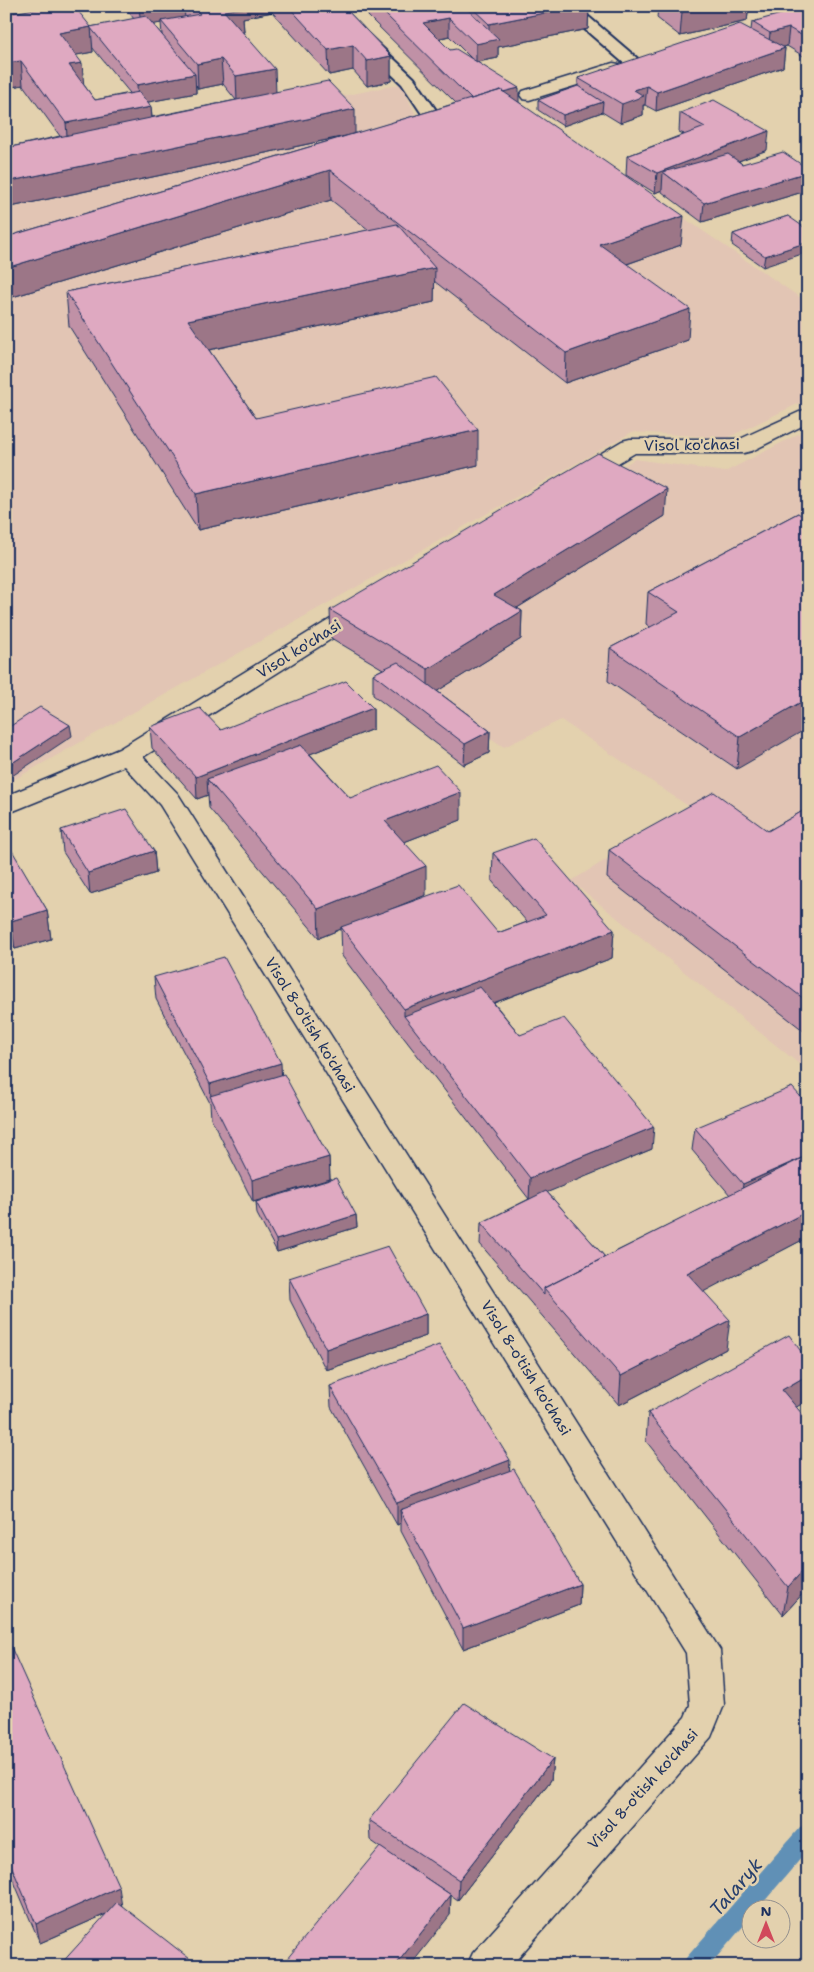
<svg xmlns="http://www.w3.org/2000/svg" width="814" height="1972" font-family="'Shantell Sans',sans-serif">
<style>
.built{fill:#e2c5b4}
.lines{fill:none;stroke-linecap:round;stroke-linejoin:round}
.stream{fill:#6190b6;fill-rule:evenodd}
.lane-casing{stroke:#1b2f5e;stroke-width:4}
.street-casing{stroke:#1b2f5e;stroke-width:3}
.lane{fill:#e3d1ae;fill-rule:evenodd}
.street{fill:#e3d1ae;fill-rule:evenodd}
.wall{fill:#c091a6;stroke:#1b2f5e;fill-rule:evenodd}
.shaded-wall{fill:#9c7687;stroke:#1b2f5e}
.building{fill:#dfa9c1;stroke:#1b2f5e}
.labels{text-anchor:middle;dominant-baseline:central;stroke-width:5;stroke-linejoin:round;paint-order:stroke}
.street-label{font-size:15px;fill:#1b2f5e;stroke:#e3d1ae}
.near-water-label{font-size:19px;font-style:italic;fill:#273f6d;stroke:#e3d1ae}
</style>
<rect width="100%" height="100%" fill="#e3d1ae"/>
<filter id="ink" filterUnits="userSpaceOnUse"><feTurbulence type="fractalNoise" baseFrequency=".02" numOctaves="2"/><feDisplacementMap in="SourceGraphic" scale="10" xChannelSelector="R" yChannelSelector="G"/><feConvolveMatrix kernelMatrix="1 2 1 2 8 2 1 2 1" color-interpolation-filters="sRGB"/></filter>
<g filter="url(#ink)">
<path class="built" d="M401 84 425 134 528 111 808 303V399L727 438 632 432 6 784V166Z
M808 429V1071L571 881 691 808 561 720 504 747 428 697 331 638 635 459 725 472Z"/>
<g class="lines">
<path class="stream" d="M808 1824V1850L757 1910H752V1916L709 1966H683L686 1958 800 1827Z"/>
<defs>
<path id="lane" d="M321 6H338L414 78 442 119 440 123H428L402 84Z
M558 6H576L638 59 640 62 638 65H626Z"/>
<path id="street" d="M613 63 619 64 622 68 619 72 529 100 523 99 520 95 523 91Z
M808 408V423L752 451 744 453H635L584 483 576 485 568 483 565 478 568 473 622 441 630 439H740Z
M363 602 371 604 375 609 371 614 143 757 178 794 720 1650 724 1705 711 1737 511 1966H467L473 1953 685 1717 690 1705 686 1653 160 805 124 766 6 814V796L119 749 355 604Z"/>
</defs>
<use href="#lane" class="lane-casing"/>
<use href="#street" class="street-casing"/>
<use href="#lane" class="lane"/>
<use href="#street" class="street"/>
</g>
<path class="wall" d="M128 6H343L391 56V81L367 86 353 70 329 75 272 12 243 18 244 32H243L276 92 355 134 456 103 368 16V6H589L588 29 498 47V58L478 62 519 102 681 245 627 264 688 340 565 383 434 281V302L209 350 256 418 478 465 198 530 69 326 66 292 369 230 331 200 6 299V237L346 136 6 208V148L60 136 23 85 6 88V14L90 27 134 19 128 11ZM161 23 162 35 153 24ZM449 36 472 59 450 50 439 39ZM92 47 130 93 95 100 84 85 76 55 93 52ZM223 84 236 100 152 117 151 107 148 102 196 93V85L198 89Z
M658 6H749L747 21 680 36 657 18Z
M808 10V59L787 46 783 47 785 48 783 67 656 111 645 105H643V115L620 123 602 112 563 126 538 110V100L578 86V78L751 30 752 22Z
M680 113 767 150 739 161 742 164 808 169V210H804L806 191 702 222 662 192V190L655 193 626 175 627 156 684 134 679 132Z
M788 216 763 267 732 245 733 234Z
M798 513 737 769 608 681 610 648 650 627 646 624 648 592Z
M665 516 517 608 522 611 521 639 437 691 490 731 489 753 464 765 373 695V674L383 669 331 638 330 610Z
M373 708V729L310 754 350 798 461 820 404 842 426 895 388 910 498 933 527 922 492 881 493 853 614 930 612 958 494 1003 520 1035 652 1149 547 1192 605 1257 730 1195 692 1150 695 1128 808 1105V1237L704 1291 726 1349 619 1405 480 1244 481 1223 529 1199 404 1038 342 956 341 929 319 938 209 808 208 795 197 799 152 748 150 727 221 730Z
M808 808V1034L607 878 609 850 768 831Z
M61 830 154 851 156 873 90 894 63 852Z
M6 842 47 910 51 939 15 949 6 937Z
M154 977 282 1075 329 1157 330 1179 253 1202 211 1118 210 1103 156 999Z
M256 1202 356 1215 357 1227 277 1252 257 1214Z
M289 1278 426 1314V1336L326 1370 290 1300Z
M330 1386 509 1470 580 1584 579 1605 463 1649 401 1531V1523L397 1525 331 1407Z
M808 1400 796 1407 808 1421V1588L783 1615 646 1441 648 1413Z
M6 1647 106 1914 40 1943 6 1863Z
M553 1759 551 1780 458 1900 402 1862 451 1895 450 1915 380 1847 370 1840 369 1820Z"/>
<path class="shaded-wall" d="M139 6H184L185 19 161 21V23L141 27Z
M232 6H272V12L243 18 244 32 226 35 224 11Z
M580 6H589L588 29 498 47V58L476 62V44L489 41V24Z
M708 6H749L747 21 680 36 682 12Z
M449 18V36L423 42V23Z
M91 27 93 52 61 58 59 33Z
M789 28 787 46 768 52 770 33Z
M353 45V70L329 75 328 50Z
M785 48 783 67 656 111 657 92Z
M391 56V81L367 86V61Z
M221 59 223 84 198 89 197 64Z
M21 61 23 85 6 88V63Z
M82 63 84 88 69 65Z
M275 69 276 93 237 101 236 76Z
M195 74 196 93 138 104 137 85Z
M647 86 645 105H643V115L620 123 622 104 634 90Z
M519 88V107L471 99Z
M603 102 602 112 563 126V115Z
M151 107 153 132 68 148 66 123Z
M355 109V134L6 208V182Z
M769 131 767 150 679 184 663 172 662 190 655 193 657 173Z
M330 170 331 200 6 299V268Z
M808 172V184H807L806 191 702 222 704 203Z
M684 216 681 245 598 274 599 244Z
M808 242V252L763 267 765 256Z
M435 268 434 302 190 354 188 320Z
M690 309 688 340 565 383 566 353Z
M478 430V465L198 530 196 494Z
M667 489 665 516 493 623 494 595Z
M522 611 521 639 428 697V669Z
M808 698V728L737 769 740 737Z
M373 708V729L217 791 207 779 208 795 197 799 196 777Z
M70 725 72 736 6 780V767Z
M490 731 489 753 464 765 465 744Z
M461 792V820L386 849 385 821Z
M154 851 156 873 90 894 88 873Z
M426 866V895L342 929 341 927V929L319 938 318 909Z
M47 910 51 939 15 949 11 921Z
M614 930 612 958 480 1008 404 1016V1009Z
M281 1063 282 1085 211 1098 210 1084Z
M654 1127 652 1149 529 1200 530 1178Z
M808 1156 740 1206 743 1184Z
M329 1157 330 1179 253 1202 252 1180Z
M808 1211V1237L684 1302 687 1273Z
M356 1215 357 1227 277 1252 276 1240Z
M426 1314V1336L326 1370V1349Z
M730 1320 726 1349 619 1405 621 1376Z
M808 1375V1400L777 1419 782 1390Z
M510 1460 509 1481 400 1510 401 1523 397 1525V1503Z
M808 1565V1588L783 1615 788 1587Z
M580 1584 579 1605 463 1649V1628Z
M553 1759 551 1780 458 1900 459 1880Z
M119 1887 122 1907 40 1943 36 1924Z
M451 1895 450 1915 410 1966H395Z"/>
<path class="building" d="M52 6H74L91 27 59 33 82 63 69 65 95 100 139 92 151 107 66 123 21 61 6 63V14Z
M194 6H242L243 8 224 11 275 69 236 76 221 59 197 64 161 21 200 14Z
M288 6H343L391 56 367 61 353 45 328 50Z
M377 6H464L499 39 476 44 449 18 423 23 450 50 456 49 519 88 503 92 501 90 471 99Z
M470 6H580L489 24Z
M675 6H708L682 12Z
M803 8 808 10V39L789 28 770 33 752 22Z
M146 16 195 74 137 85 90 27Z
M740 24 785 48 657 92 647 86 634 90 644 96 622 104 578 78Z
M328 81 355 109 6 182V148Z
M578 86 603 102 563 115 538 100Z
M501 90 684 216 599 244 690 309 566 353 330 170 6 268V237Z
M714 100 769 131 657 173 627 156 705 127 680 113Z
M783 152 808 169V172L704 203 663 172 728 154 742 164Z
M788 216 808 230V242L765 256 733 234Z
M397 224 435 268 188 320 256 418 436 377 478 430 196 494 66 292Z
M598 453 667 489 494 595 522 611 428 669 330 610Z
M798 513 808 520V698L740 737 610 648 679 612 648 592Z
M398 662 490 731 465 744 373 674Z
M346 681 373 708 196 777 150 727 200 708 221 730Z
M40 707 70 725 6 767V729Z
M301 745 350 798 436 765 461 792 385 821 426 866 318 909 207 779Z
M714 792 768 831 808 808V1002L609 850Z
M126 809 154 851 88 873 61 830Z
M534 838 614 930 404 1009 341 927 458 885 498 933 546 915 493 853Z
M6 842H7L47 910 11 921 6 914Z
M224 957 281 1063 210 1084 154 977Z
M480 987 520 1035 564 1018 654 1127 530 1178 404 1016Z
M284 1074 329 1157 252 1180 210 1096Z
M792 1087 808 1105V1155L743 1184 695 1128Z
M808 1155V1211L687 1273 730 1320 621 1376 544 1288Z
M336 1178 356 1215 276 1240 256 1202Z
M546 1191 605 1257 544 1288V1295L481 1223Z
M388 1246 426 1314 326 1349 289 1278Z
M789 1335 808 1361V1375L782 1390 808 1421V1565L788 1587 648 1413Z
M439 1345 510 1460 397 1503 330 1386Z
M514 1469 580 1584 463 1628 400 1510Z
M10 1645 119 1887 36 1924 6 1853V1647Z
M464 1703 553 1759 459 1880 369 1820Z
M380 1847 451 1895 395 1966H281Z
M117 1902 199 1966H59Z"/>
</g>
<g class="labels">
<g class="street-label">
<text transform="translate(692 445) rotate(-1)">Visol ko'chasi</text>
<text transform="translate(299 649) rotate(-32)">Visol ko'chasi</text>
<text transform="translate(310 1025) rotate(58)">Visol 8-o'tish ko'chasi</text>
<text transform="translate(526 1368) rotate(58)">Visol 8-o'tish ko'chasi</text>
<text transform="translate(643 1789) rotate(-48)">Visol 8-o'tish ko'chasi</text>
</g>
<g class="near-water-label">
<text transform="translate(736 1887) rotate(-49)">Talaryk</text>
</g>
</g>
<rect width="814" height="1972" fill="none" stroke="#e3d1ae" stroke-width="25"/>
<rect x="12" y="12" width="789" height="1947" fill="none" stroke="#1b2f5e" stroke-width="2" filter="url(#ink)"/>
<g transform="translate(766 1924)"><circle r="24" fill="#e3d1ae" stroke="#93908e"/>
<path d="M0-4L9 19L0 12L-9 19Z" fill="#d1495b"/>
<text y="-8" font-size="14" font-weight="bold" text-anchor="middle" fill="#1b2f5e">N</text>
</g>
</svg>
